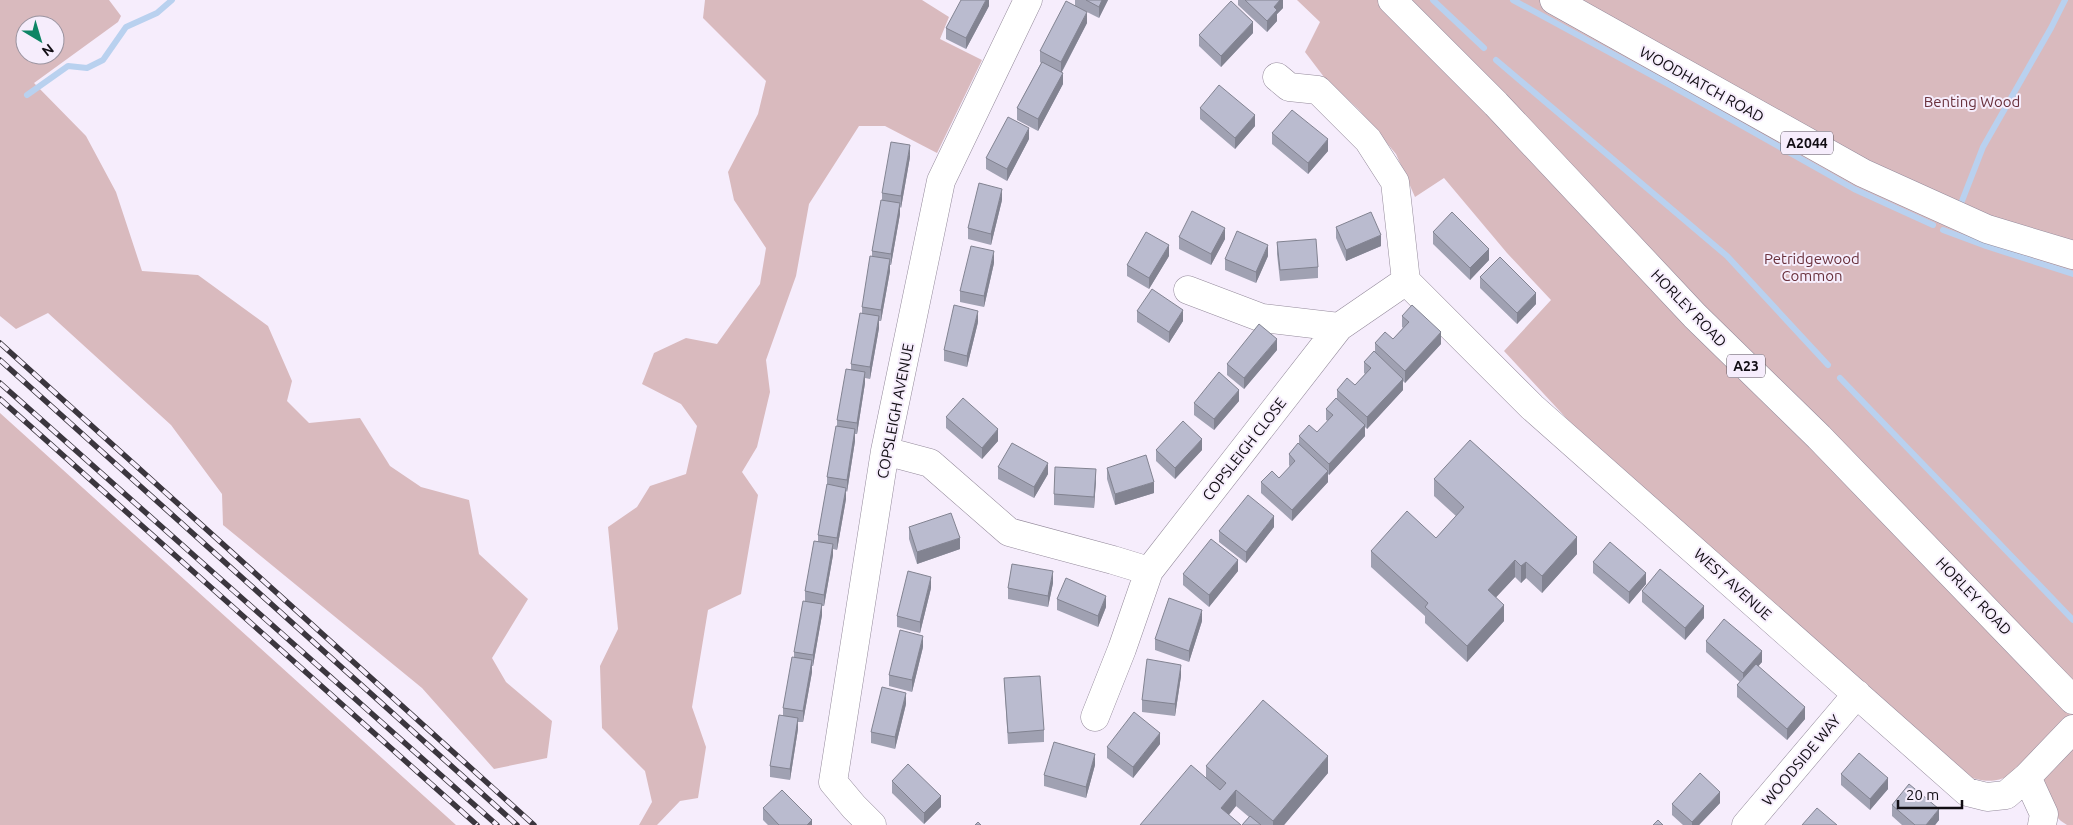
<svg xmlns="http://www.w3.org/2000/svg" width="2073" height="825" font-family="Ubuntu,sans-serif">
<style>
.green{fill:#d9babe;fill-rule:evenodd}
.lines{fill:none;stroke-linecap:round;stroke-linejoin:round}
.stream{stroke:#b9d1ef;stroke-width:6}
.minor-casing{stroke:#948a9b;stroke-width:29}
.major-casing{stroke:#948a9b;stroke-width:29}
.minor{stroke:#fff;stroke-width:28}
.major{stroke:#fff;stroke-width:28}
.rail-casing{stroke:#3b363e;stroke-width:5.5}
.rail{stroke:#f6edfc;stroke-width:4;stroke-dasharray:11;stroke-linecap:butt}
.wall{fill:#a0a1b2}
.shaded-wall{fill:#828391}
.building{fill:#babbcf;stroke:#828391}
.labels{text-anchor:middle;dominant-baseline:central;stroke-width:4;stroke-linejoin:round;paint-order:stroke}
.shield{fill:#f6edfc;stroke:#565059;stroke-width:1}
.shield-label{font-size:14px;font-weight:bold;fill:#110d13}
.street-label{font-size:15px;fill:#110d13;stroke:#f6edfc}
.park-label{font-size:15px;fill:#69313c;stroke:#f6edfc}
</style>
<rect width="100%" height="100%" fill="#f6edfc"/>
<path class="green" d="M0 0H109L121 16 118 22 34 83 86 136 116 192 142 271 198 275 268 326 292 381 287 401 309 423 360 418 390 466 421 487 469 500 479 554 528 599 492 658 506 682 552 721 547 758 494 769 422 688 223 525 222 494 171 425 48 313 16 329 0 316ZM25 25H55V55H25Z
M705 0H922L949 17 940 39 982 60 937 153 885 126H859L809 204 796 276 766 360 770 392 757 447 742 472 758 495 741 594 708 610 692 707 706 747 698 798 680 801 657 825H639L652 802 645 771 602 728 600 666 618 629 608 527 637 507 650 486 686 474 697 426 681 404 642 384 654 353 686 338 717 344 760 284 766 248 734 200 728 172 758 114 766 81 703 18Z
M1297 0H2073V825H2067L2061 821 2012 775C1993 783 1985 782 1965 776L1581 434 1504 351 1551 300 1507 253 1444 178 1415 197 1396 154 1359 110 1324 77 1305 52 1320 22Z
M0 413 456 825H0Z"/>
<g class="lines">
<path class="stream" d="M1433 0 1484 48
M1513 0 1670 85 1854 189 1933 225
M1496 60 1727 256 1828 365
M27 95 68 66 87 68 103 60 126 27 157 13 172 0
M1962 201 1983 147 2051 28 2065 0
M1943 230 1986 246 2073 274
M1840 378 2073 620"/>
<defs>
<path id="minor" d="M1277 77 1289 87 1318 90 1368 140 1395 182 1406 281
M1406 281 1532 407 1967 792 1987 797 2006 795 2027 777 2073 729
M1188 290 1262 318 1339 327
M885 451 930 463 1009 532 1113 560 1149 571
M1095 717 1122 649 1149 571 1339 327 1406 281
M2027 777 2044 814 2042 825
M872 825 854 807 833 782 885 451 941 181 1028 0
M1746 825 1857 694"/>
<path id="major" d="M1392 0 1496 104 1695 316 1819 437 2073 700
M1554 0 1863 173 1987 229 2073 255"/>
</defs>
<use href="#minor" class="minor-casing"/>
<use href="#major" class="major-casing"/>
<use href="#minor" class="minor"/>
<use href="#major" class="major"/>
<defs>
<path id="rail" d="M0 343 534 825
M0 360 517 825
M0 383 497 825
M0 399 477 825"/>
</defs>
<use href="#rail" class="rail-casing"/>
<use href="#rail" class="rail"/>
</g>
<path class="wall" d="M989 0V6L966 49 946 39V28Z
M1075 0H1108L1099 18 1077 7 1087 23 1062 72 1063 84 1038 131 1017 120V108L1041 63 1040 62V51L1075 6Z
M1238 0H1283V8L1277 14V21L1267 32 1238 5Z
M1253 33 1221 67 1199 46V35Z
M1200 108 1255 126 1235 149 1200 119Z
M1272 133 1328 151 1308 174 1272 144Z
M1029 139 1007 181 986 169V158Z
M910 157 901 208 900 207V214L891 265H890V271L881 321H879V328L870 379 865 378V383L857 434H855V441L847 492 846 491V499L837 550 833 549V555L824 606H822V615L813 666H812V672L803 722H798V729L790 780 770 777V766L783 716V708L794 658V652L805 601V591L818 541V535L827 485V477L837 426V420L851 369V364L862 314V307L872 256V251L882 200V193Z
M1002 200 991 245 968 239V228Z
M1336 227 1381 246 1346 261 1336 238Z
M1433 232 1489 260 1470 280 1433 244Z
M1179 237 1225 239 1211 265 1179 249Z
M1277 242 1318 267V278L1280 281 1277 254Z
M1169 256 1149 289 1127 276V265Z
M1268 256 1256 283 1225 270V259Z
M994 263 984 307 960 302V291Z
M1480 277 1536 304 1517 324 1480 288Z
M1137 311 1183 321 1169 343 1137 322Z
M1402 316 1441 344 1405 383 1403 381V390L1367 429 1365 427V436L1329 475 1328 474V482L1292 521 1261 493V482L1279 478 1290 467 1289 465V454L1299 445V436L1317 432 1328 421 1326 420V409L1337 399V390L1355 385 1365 374 1364 373V362L1375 352V343L1393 339 1403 328 1402 327Z
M978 322 967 367 944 361V350Z
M1277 350 1244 389 1227 375V364Z
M1239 401 1214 430 1194 415V403Z
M946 417 998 441 982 459 946 428Z
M1156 450H1202L1175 479 1156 461Z
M998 467 1048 474 1034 498 998 479Z
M1107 468 1154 493 1115 505 1107 479Z
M1434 479 1577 554 1542 593 1526 578 1521 583 1515 577 1496 597 1504 621 1467 662 1425 623V616L1371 567V551L1436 538 1456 516 1434 496Z
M1096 480 1094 508 1054 505V494Z
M909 527 960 549 917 564 909 539Z
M1274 527 1246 563 1219 542V531Z
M1593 562 1646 584 1629 604 1593 573Z
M1238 571 1209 607 1183 585V574Z
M1053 583 1048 607 1008 599V588Z
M931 588 920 633 897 627V616Z
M1642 591 1704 618 1685 640 1642 602Z
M1057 599 1106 607 1098 627 1057 610Z
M1202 621 1189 662 1155 650V639Z
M1706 641 1762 662 1758 666 1805 719 1787 740 1737 697V685L1740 682 1706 652Z
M923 647 912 692 889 686V675Z
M1181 676 1175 716 1142 712V700Z
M1004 678 1044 730V742L1008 744Z
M906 704 895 749 871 743V732Z
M1160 744 1133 778 1107 758V747Z
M1095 765 1086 798 1044 786V775Z
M1206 766 1328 773 1284 825H1242L1249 817 1236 806 1229 815 1140 825 1206 778Z
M1841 774 1888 789 1870 810 1841 785Z
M892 781 941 807 924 824 892 793Z
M1720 803 1699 825H1683L1672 815V804Z
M1892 805 1939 820 1935 825H1902L1892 816Z
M763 808 812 825H768L763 820Z"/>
<path class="shaded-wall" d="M986 0H989V6L966 49V38Z
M1102 0H1108L1099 18V7Z
M1280 0H1283V8L1277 14V21L1267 32V21L1274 7Z
M1087 12V23L1061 73V62Z
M1253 22V33L1221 67V56Z
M1063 73V84L1038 131V119Z
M1255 115V126L1235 149V138Z
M1029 128V139L1007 181V169Z
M1328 139V151L1308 174V163Z
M910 145V157L901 208V196Z
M1002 189V200L991 245V234Z
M900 203V214L891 265V254Z
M1225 228V239L1211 265V254Z
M1381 235V246L1346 261V250Z
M1169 245V256L1149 289V278Z
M1268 245V256L1256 283V272Z
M1489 249V260L1470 280V268Z
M994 251V263L984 307V296Z
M890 259V271L881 321V310Z
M1536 293V304L1517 324V313Z
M1183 310V321L1169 343V332Z
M978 311V322L967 367V356Z
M879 316V328L870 379V367Z
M1441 332V344L1405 383V371Z
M1277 339V350L1244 389V378Z
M865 372V383L857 434V423Z
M1403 379V390L1367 429V417Z
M1239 390V401L1214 430V419Z
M1365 425V436L1329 475V464Z
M855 429V441L847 492V480Z
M998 429V441L982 459V448Z
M1202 439V450L1175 479V468Z
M1048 463V474L1034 498V487Z
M1096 469V480L1094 508V497Z
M1328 471V482L1292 521V510Z
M1154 482V493L1115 505V494Z
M846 488V499L837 550V538Z
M1274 516V527L1246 563V552Z
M1577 537V554L1542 593V576Z
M960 538V549L917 564V552Z
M833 544V555L824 606V595Z
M1238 560V571L1209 607V595Z
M1515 560V577L1488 606V590Z
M1526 562V578L1521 583V566Z
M1053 571V583L1048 607V596Z
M1646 573V584L1629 604V592Z
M931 577V588L920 633V622Z
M1106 596V607L1098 627V616Z
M822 604V615L813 666V655Z
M1504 605V621L1467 662V646Z
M1704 606V618L1685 640V628Z
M1202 610V621L1189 662V651Z
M923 636V647L912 692V680Z
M1762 651V662L1743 684V673Z
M812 660V672L803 722V711Z
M1181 665V676L1175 716V704Z
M906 693V704L895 749V737Z
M1805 707V719L1787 740V729Z
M798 718V729L790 780V769Z
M1160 733V744L1133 778V767Z
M1095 754V765L1086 798V787Z
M1328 756V773L1284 825H1273V821Z
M1888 778V789L1870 810V799Z
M1236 790V806L1221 824V808Z
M1720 792V803L1699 825H1692V822Z
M941 796V807L924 824V813Z
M1939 809V820L1935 825H1926Z
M812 820V825H807Z"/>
<path class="building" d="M961 0H986L966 38 946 28Z
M1086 0H1102L1099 7Z
M1245 0H1280L1274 7 1277 10 1267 21Z
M1066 1 1087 12 1061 62 1040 51Z
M1231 1 1253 22 1221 56 1199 35Z
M1042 62 1063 73 1038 119 1017 108Z
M1219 85 1255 115 1235 138 1200 108Z
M1292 110 1328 139 1308 163 1272 133Z
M1008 117 1029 128 1007 169 986 158Z
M891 142 910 145 901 196 882 193Z
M979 183 1002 189 991 234 968 228Z
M881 200 900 203 891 254 872 251Z
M1192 211 1225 228 1211 254 1179 237Z
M1371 212 1381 235 1346 250 1336 227Z
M1452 212 1489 249 1470 268 1433 232Z
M1237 231 1268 245 1256 272 1225 259Z
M1146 232 1169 245 1149 278 1127 265Z
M1316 239 1318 267 1280 270 1277 242Z
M971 246 994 251 984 296 960 291Z
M870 256 890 259 881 310 862 307Z
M1500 257 1536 293 1517 313 1480 277Z
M1152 289 1183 310 1169 332 1137 311Z
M954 305 978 311 967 356 944 350Z
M1412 305 1441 332 1405 371 1375 343 1385 332 1393 339 1409 322 1402 316Z
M860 313 879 316 870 367 851 364Z
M1259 324 1277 339 1244 378 1227 364Z
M1374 351 1403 379 1367 417 1337 390 1347 378 1355 385 1371 368 1364 362Z
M846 369 865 372 857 423 837 420Z
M1219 372 1239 390 1214 419 1194 403Z
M963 398 998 429 982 448 946 417Z
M1336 398 1365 425 1329 464 1299 436 1309 425 1317 432 1333 415 1326 409Z
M1183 421 1202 439 1175 468 1156 450Z
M836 426 855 429 847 480 827 477Z
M1470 440 1577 537 1542 576 1526 562 1521 566 1515 560 1488 590 1504 605 1467 646 1425 607 1428 603 1371 551 1407 511 1436 538 1464 507 1434 479Z
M1012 443 1048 463 1034 487 998 467Z
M1298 443 1328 471 1292 510 1261 482 1272 471 1279 478 1295 461 1289 454Z
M1146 455 1154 482 1115 494 1107 468Z
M1055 467 1096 469 1094 497 1054 494Z
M827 484 846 488 837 538 818 535Z
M1248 495 1274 516 1246 552 1219 531Z
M951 513 960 538 917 552 909 527Z
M1211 539 1238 560 1209 595 1183 574Z
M814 541 833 544 824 595 805 591Z
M1610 542 1646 573 1629 592 1593 562Z
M1012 564 1053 571 1048 596 1008 588Z
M1660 569 1704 606 1685 628 1642 591Z
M908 571 931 577 920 622 897 616Z
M1066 578 1106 596 1098 616 1057 599Z
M1169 598 1202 610 1189 651 1155 639Z
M803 601 822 604 813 655 794 652Z
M1724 619 1762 651 1743 673 1706 641Z
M900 630 923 636 912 680 889 675Z
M792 657 812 660 803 711 783 708Z
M1147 659 1181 665 1175 704 1142 700Z
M1756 664 1805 707 1787 729 1737 685Z
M1040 676 1044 730 1008 733 1004 678Z
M882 687 906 693 895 737 871 732Z
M1263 700 1328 756 1273 821 1236 790 1221 808 1241 825H1140L1191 765 1220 790 1226 783 1206 766Z
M1134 712 1160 733 1133 767 1107 747Z
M779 715 798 718 790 769 770 766Z
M1054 742 1095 754 1086 787 1044 775Z
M1859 753 1888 778 1870 799 1841 774Z
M908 764 941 796 924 813 892 781Z
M1700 773 1720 792 1692 822 1672 804Z
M1909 784 1939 809 1926 825H1915L1892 805Z
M782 790 812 820 807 825H779L763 808Z
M1817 808 1837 825H1802Z
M1250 816 1261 825H1242Z
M1658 820 1663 825H1653Z
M978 822 981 825H975Z"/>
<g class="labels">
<g class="shield">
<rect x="1781" y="131.5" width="52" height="23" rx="4"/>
<rect x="1727" y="354.5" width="38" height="23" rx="4"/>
</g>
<g class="shield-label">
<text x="1807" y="143">A2044</text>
<text x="1746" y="366">A23</text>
</g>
<g class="street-label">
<text transform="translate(1702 84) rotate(29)">WOODHATCH ROAD</text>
<text transform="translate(1689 308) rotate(46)">HORLEY ROAD</text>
<text transform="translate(895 411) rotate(-79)">COPSLEIGH AVENUE</text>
<text transform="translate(1244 449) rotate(-52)">COPSLEIGH CLOSE</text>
<text transform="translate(1733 584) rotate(42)">WEST AVENUE</text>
<text transform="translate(1974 596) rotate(46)">HORLEY ROAD</text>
<text transform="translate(1801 760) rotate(-50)">WOODSIDE WAY</text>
</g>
<g class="park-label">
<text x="1972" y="101">Benting Wood</text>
<text x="1812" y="258">Petridgewood<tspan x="1812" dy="17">Common</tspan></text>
</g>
</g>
<g transform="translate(40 40) rotate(142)"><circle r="24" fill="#f6edfc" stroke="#9a939f"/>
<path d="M0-4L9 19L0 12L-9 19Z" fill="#0e8565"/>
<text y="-8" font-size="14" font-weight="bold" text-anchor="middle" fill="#110d13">N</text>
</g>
<path d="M1898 800v8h64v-8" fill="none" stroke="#110d13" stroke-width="2.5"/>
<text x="1906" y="800" font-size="15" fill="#110d13" stroke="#f6edfc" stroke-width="4" paint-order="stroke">20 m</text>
</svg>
